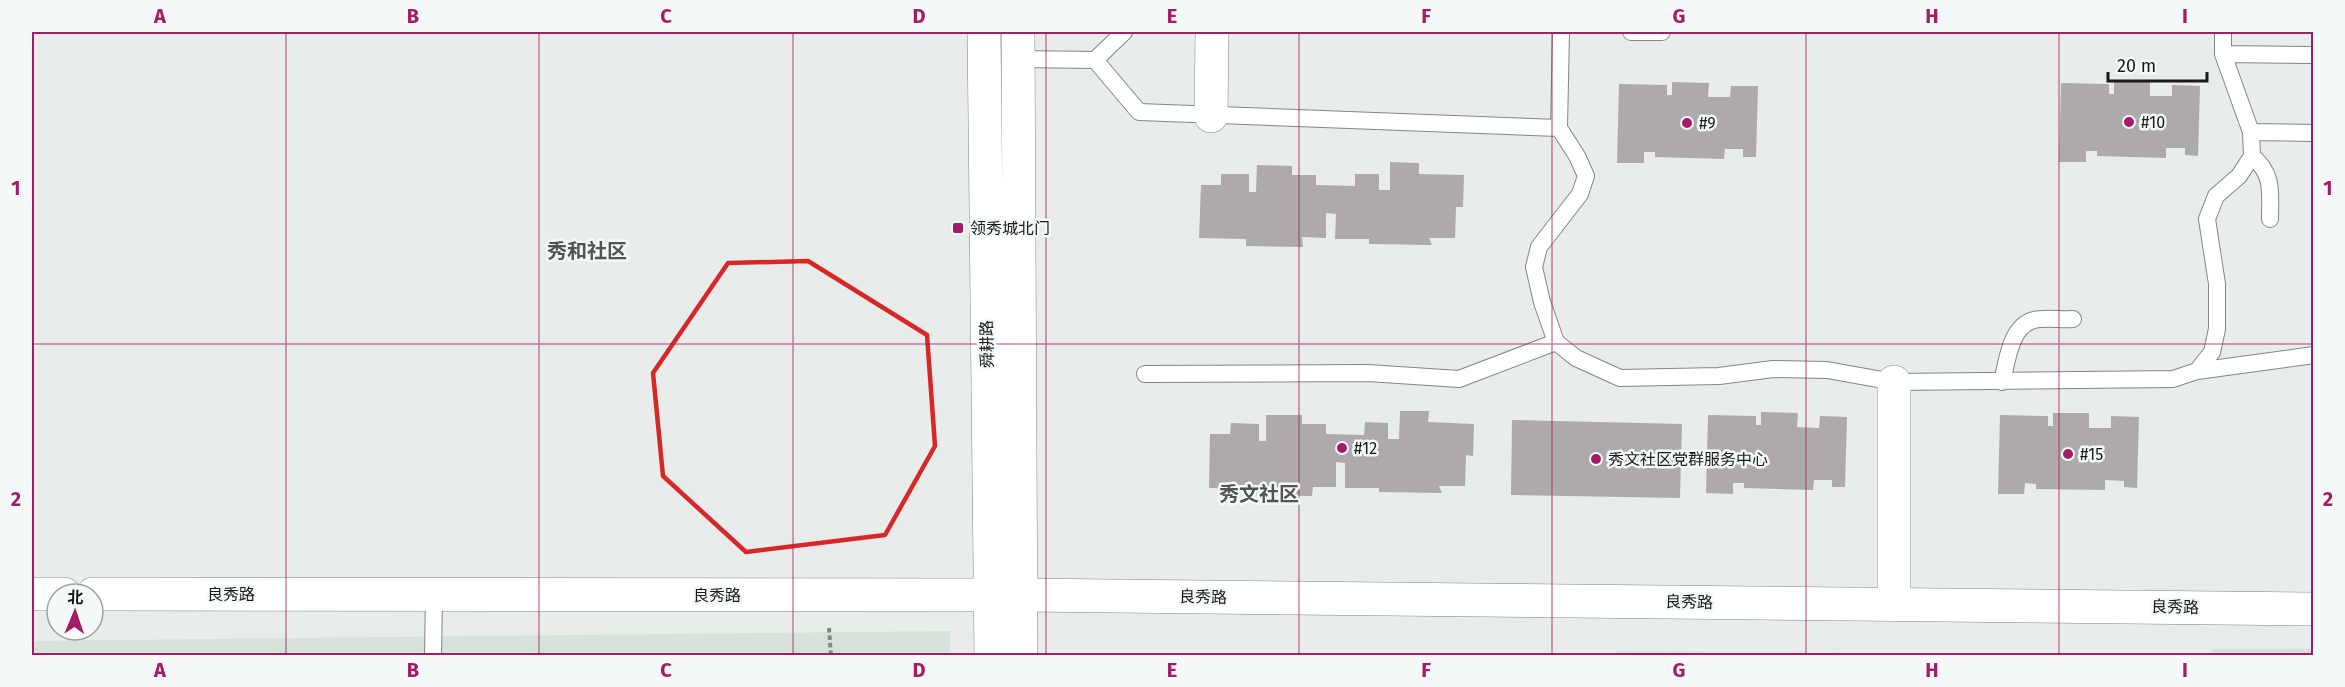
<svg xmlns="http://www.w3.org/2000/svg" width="2345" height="687" font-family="'Fira Sans','Noto Sans SC',sans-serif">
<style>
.built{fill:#d7e2db}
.building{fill:#aeaaab}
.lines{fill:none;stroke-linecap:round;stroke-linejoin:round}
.lane-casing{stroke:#838784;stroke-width:18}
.street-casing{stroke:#838784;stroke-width:34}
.secondary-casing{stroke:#838784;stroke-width:34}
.primary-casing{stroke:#838784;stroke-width:34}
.path{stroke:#848786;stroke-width:4;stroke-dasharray:4.5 3;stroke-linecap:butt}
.lane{stroke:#fff;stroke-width:16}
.street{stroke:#fff;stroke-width:33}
.secondary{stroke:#fff;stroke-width:33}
.primary{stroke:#fff;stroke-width:33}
.marked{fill:none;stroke:#d62828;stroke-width:4.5;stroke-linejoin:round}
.grid{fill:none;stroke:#a41c67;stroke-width:1.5;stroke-opacity:0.55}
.poi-dot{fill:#a41c67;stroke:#f5f9f7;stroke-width:2}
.labels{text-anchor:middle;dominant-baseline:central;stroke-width:5;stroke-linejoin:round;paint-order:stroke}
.poi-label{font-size:16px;fill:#191a1a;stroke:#f5f9f7;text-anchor:start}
.street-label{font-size:16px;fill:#191a1a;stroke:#f5f9f7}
.quarter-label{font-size:20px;font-weight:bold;fill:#515452;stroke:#f5f9f7}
.neatline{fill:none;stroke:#a41c67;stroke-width:2}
.grid-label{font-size:20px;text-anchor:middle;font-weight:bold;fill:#a41c67}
</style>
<rect width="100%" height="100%" fill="#e8ecea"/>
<path class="built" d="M950 631V655L32 656V641Z
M2212 649H2313V655H2212Z
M1616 651 2081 655 1616 656Z"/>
<path class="building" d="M2114 80 2150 82V96H2172V85L2200 86 2198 156 2185 155V148H2166V158L2097 156V151H2086V162H2059L2061 83 2109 84V94H2114Z
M1672 82 1709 83 1708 97H1730L1731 86H1758L1756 157H1743V149H1725L1724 159 1655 157V152H1644V163H1617L1619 84 1667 85V95H1672Z
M1390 162 1419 163V174L1464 175 1463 207H1456L1455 238H1429L1432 245 1369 244V239H1335L1336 214 1326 213V238L1302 237 1303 247 1246 246V239L1199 238 1201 185H1221V174H1249V192H1256L1257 165 1292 166V175H1316V185L1355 186V174H1379V190H1390Z
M1400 411H1429L1428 422 1474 424 1473 456 1466 455 1465 486H1439L1442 493 1379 492V488H1345V463L1336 462V487H1313L1312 496 1256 495V489L1209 488 1210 434H1230L1231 423 1259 424V441H1266V415H1302V424H1326V434L1364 435 1365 422 1388 423V439H1399Z
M1761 412 1798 413 1797 427 1819 428 1820 416 1847 417 1845 487H1832V480H1814L1813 490 1744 488V483H1733V494L1706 493 1708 415 1756 416V425H1761Z
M2053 413H2089V428H2111V416L2139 417 2137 488 2124 487V481L2105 480V490L2036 489V484L2025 483 2024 494H1998L2000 415 2048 416V426H2053Z
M1512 420 1682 424 1680 498 1511 495Z"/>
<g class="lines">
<defs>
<path id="lane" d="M1561 32 1559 128 1577 156 1586 176 1580 194 1539 247 1534 267 1542 302 1556 342 1576 358 1620 378 1719 376 1773 369 1827 370 1894 382 2173 379 2197 371 2212 352 2217 329V284L2207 219 2216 196 2239 176 2252 156 2251 132 2223 54V32
M1631 32H1662
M2223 54 2314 55
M1018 59 1095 60 1124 32
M1095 60 1139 112 1559 128
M2251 132 2314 133
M2252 156C2274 175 2270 191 2270 219
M2197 371 2314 355
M1145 374 1368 373 1459 379 1556 342
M2002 382C2007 362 2010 326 2034 320 2045 317 2061 320 2073 319
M433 656 434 594"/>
<path id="street" d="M1211 116 1212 32
M1894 604V382"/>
<path id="secondary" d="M32 594H64
M93 594 1022 595 2314 609"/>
<path id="primary" d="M984 32 991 656
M1018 32 1021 656"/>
</defs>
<use href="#lane" class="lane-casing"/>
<use href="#street" class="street-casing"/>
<use href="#secondary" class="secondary-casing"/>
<use href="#primary" class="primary-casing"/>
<path class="path" d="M829 628 831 656"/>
<use href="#lane" class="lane"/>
<use href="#street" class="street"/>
<use href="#secondary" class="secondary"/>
<use href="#primary" class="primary"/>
</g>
<path class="marked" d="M808 261 927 335 935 446 885 535 746 552 663 476 653 373 728 263Z"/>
<path class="grid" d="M286 32V656M539 32V656M793 32V656M1046 32V656M1299 32V656M1552 32V656M1806 32V656M2059 32V656M32 344H2314"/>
<g class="poi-dot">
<circle cx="2129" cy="122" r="6"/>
<circle cx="1687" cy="123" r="6"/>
<rect x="952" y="222" width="12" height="12" rx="3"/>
<circle cx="1342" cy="448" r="6"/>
<circle cx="2068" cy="454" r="6"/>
<circle cx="1596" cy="459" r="6"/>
</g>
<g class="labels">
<g class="poi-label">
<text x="2141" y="122">#10</text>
<text x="1699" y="123">#9</text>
<text x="970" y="228">领秀城北门</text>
<text x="1354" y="448">#12</text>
<text x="2080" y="454">#15</text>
<text x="1608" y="459">秀文社区党群服务中心</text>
</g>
<g class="street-label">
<text transform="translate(987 344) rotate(-91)">舜耕路</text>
<text x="231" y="594">良秀路</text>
<text x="717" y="595">良秀路</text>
<text transform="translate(1203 597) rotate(1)">良秀路</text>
<text transform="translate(1689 602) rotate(1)">良秀路</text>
<text transform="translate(2175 607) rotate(1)">良秀路</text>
</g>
<g class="quarter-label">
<text x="587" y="251">秀和社区</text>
<text x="1259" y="494">秀文社区</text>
</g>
</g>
<rect width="2345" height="687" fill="none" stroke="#f5f9f7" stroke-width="66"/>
<g transform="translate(75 612) rotate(2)"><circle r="28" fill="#f5f9f7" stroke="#9da09f" stroke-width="1.5"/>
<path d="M0-4.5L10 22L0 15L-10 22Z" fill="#a41c67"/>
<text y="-9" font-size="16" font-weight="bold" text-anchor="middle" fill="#191a1a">北</text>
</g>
<path d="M2108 72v9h99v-9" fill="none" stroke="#191a1a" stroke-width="3"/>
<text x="2117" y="72" font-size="18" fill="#191a1a" stroke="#f5f9f7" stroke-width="4.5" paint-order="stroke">20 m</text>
<rect x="33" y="33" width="2279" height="621" class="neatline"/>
<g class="grid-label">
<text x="160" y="23">A</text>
<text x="413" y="23">B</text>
<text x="666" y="23">C</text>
<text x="919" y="23">D</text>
<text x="1172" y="23">E</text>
<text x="1426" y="23">F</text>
<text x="1679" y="23">G</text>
<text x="1932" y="23">H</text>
<text x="2185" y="23">I</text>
<text x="16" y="195">1</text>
<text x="2328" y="195">1</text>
<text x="16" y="506">2</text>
<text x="2328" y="506">2</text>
<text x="160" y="677">A</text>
<text x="413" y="677">B</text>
<text x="666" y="677">C</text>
<text x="919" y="677">D</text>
<text x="1172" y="677">E</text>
<text x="1426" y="677">F</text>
<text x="1679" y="677">G</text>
<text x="1932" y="677">H</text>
<text x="2185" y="677">I</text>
</g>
</svg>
